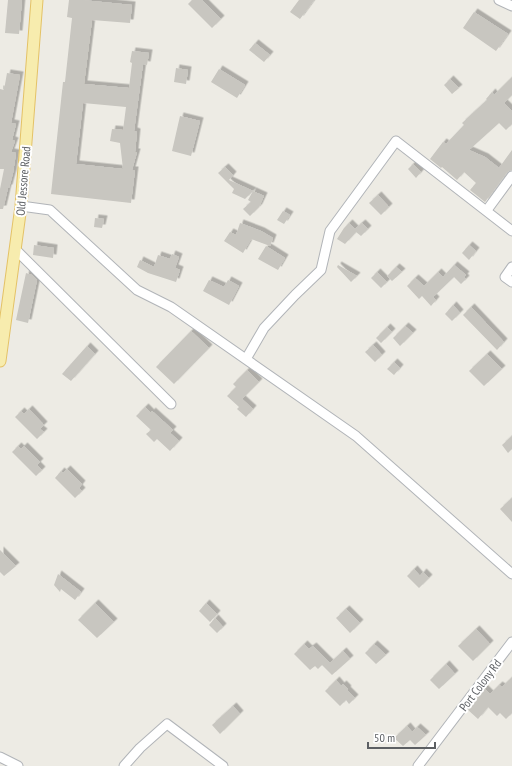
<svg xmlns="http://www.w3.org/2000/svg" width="512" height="766" font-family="'PT Sans Narrow',sans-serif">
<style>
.building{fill:#c8c6c0;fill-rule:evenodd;filter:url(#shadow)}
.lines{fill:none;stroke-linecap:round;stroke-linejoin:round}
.minor-casing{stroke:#b1b4b8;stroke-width:11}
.major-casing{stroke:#e4c266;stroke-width:13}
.minor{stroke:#fff;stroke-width:9}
.major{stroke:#f7ecae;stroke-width:11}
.labels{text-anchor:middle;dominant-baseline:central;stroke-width:4;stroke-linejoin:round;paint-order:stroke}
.street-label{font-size:12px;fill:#5c5f63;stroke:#fff}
</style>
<defs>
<filter id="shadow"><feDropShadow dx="3.5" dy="-3.5" stdDeviation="0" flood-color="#0004"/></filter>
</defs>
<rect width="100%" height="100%" fill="#edebe4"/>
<path class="building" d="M8 0H22L19 34 5 33Z
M69 0H82L132 5 130 23 92 20 84 84 129 88 132 63 130 62 132 51 149 53 147 65 143 64 134 131 137 132 135 152H137L132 170H135L131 203 51 194 63 82H65L72 18 67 17ZM83 103 126 107 123 130 112 129 110 141 120 143 123 169 76 164Z
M192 0H202L221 19 212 28 188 4Z
M299 0H314L300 19 290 12Z
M474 12 508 34 496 51 463 28Z
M255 43 270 55 264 62 249 50Z
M176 68 188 70 186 84 174 82Z
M219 69 245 85 237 98 211 82Z
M7 73 20 75 11 123 16 124 12 140 15 141 11 152 16 153 13 173 9 188H8L3 209H0V189L4 169H0V89L4 90Z
M512 77V95L504 103 512 111V124L506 130 499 123 469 150 485 157 499 168 512 150V170L507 172 485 202 470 190 476 183 464 172 457 180 442 167 441 168 430 159 443 142 446 144 464 125 462 123 487 100 486 99 492 92 494 95Z
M450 79 459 88 452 94 444 85Z
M180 116 200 121 191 156 172 151Z
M413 164 421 172 416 178 408 169Z
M225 167 233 175 229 180 253 191 245 199 232 193 234 189 218 173Z
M253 191 264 196 259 207 250 216 243 209 251 202 248 200Z
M378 195 389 207 381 215 369 203Z
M283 211 290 215 284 224 277 220Z
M95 218 104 219 102 228 94 227Z
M240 223 261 231 273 238 270 246 251 239 243 253 224 241 230 232 236 235Z
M349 223 355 229 362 223 368 229 361 236 356 232 345 244 337 239 344 228Z
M34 245 54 248 53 258 33 255Z
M469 245 476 251 469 260 462 253Z
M266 246 285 258 278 270 258 259Z
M172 254 179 257 175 268 180 270 176 282 148 273 137 267 140 260 154 267 158 255 170 259Z
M338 265 357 276 351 282 337 267Z
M454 265 466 275 464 277 466 279 461 284 454 277 433 297 436 300 431 306 422 296 419 299 407 286 415 278 424 286 438 272 443 277Z
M396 267 402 272 392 281 387 276Z
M377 272 387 282 381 288 371 278Z
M26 273 32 275 37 280 28 323 16 320Z
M209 280 224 287 228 280 239 286 229 305 203 291Z
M453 305 460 313 452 321 445 314Z
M471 307 504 342 497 350 463 315Z
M405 326 413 333 400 346 393 338Z
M387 327 392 332 381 343 376 338Z
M191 331 209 348 174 384 156 367Z
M373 345 382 355 375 362 365 352Z
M87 346 95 354 71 381 62 374Z
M487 354 502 369 484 386 469 371Z
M394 362 400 368 394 375 387 369Z
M247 370 259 382 242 399 253 409 246 417 237 409 239 407 227 396 236 387 233 384Z
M145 407 151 413 152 411 173 430 170 433 179 441 170 451 157 439 154 442 146 434 151 430 136 416Z
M29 409 44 425 40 429 44 432 37 439 15 417 21 411 24 414Z
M512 436V449L508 453 502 445Z
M18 446 21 449 24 446 40 462 37 465 42 470 36 476 12 452Z
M67 469 82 484 79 488 82 491 75 498 55 478 61 471 63 473Z
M512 498V522L500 509Z
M0 550 16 566 4 576 0 572Z
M414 569 420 576 423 572 429 578 419 588 407 576Z
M58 574 81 592 75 600 61 589 60 592 54 585Z
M95 603 114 622 97 638 78 620Z
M206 603 217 614 210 622 199 611Z
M346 609 360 623 350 633 336 618Z
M215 618 223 627 217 633 209 625Z
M476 629 490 644 473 661 458 646Z
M304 644 309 649 313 646 330 663 343 651 350 659 332 675 322 665 318 669 315 666 310 670 294 654Z
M374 644 386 655 376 664 365 653Z
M446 664 455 674 439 689 430 680Z
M512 677V713L506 719 500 713 497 716 488 707 478 719 468 710 484 688 490 694 499 685 502 687Z
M336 680 341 686 343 684 348 689 347 690 355 698 349 704 346 700 340 706 325 691Z
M233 706 240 714 220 734 212 725Z
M407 726 412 732 417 727 426 735 415 745 410 740 403 746 394 738Z"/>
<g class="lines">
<defs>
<path id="minor" d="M499 0 512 6
M21 206 50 210 137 290 171 307 356 436 512 574
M487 210 512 176
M15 249 171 404
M512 267 505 277 512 282
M246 359 264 328 295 295 321 270 330 231 396 141 512 231
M0 757 18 766
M124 766 140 748 167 724 223 766
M418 766 512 642"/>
<path id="major" d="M0 361 21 206 37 0"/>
</defs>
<use href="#minor" class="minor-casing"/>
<use href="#major" class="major-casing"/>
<use href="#minor" class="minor"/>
<use href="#major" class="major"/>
</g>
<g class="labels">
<g class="street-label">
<text transform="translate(23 181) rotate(-85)">Old Jessore Road</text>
<text transform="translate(480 685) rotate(-53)">Port Colony Rd</text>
</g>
</g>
<path d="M368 742v6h67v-6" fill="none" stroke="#5c5f63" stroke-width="2"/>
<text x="374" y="742" font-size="12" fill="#5c5f63" stroke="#ffffff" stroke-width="3" paint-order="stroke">50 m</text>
</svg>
